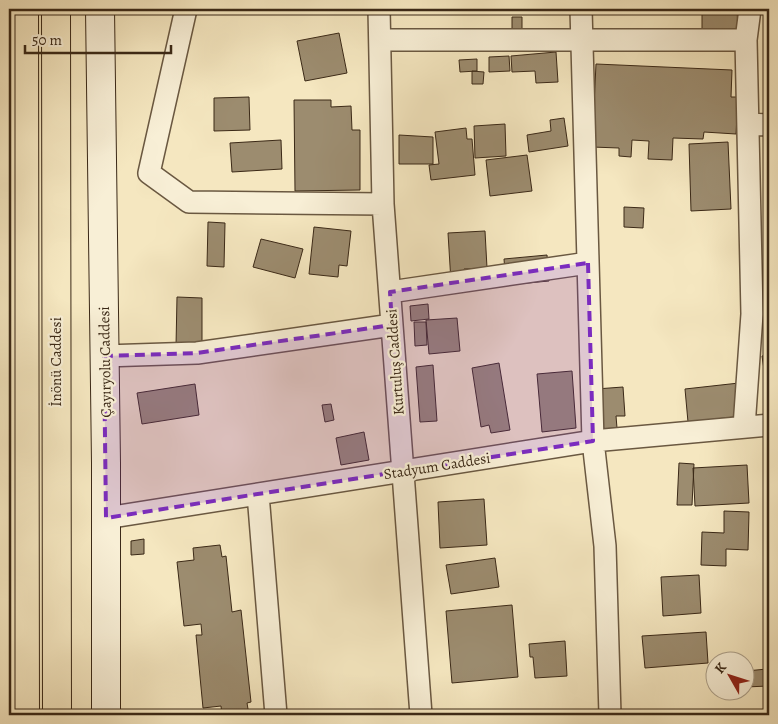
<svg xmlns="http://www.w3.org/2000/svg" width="778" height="724" font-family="Alegreya,serif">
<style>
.building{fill:#9c8c6f;stroke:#3b2917}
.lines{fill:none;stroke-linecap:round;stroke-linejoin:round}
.street-casing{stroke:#6a5841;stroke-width:24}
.secondary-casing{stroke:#3b2917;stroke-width:30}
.primary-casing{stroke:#3b2917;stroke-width:30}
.street{stroke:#f8efd6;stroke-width:21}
.secondary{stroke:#f8efd6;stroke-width:28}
.primary{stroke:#f5e7c0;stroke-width:28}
.marked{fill:#7b2cbf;fill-opacity:0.2;stroke:#7b2cbf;stroke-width:4;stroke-dasharray:10 6;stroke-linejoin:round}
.labels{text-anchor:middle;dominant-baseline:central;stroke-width:4.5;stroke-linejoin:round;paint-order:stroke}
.street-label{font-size:15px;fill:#3b2917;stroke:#f8efd6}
</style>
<rect width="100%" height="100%" fill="#f5e7c0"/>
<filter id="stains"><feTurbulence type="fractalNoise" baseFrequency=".004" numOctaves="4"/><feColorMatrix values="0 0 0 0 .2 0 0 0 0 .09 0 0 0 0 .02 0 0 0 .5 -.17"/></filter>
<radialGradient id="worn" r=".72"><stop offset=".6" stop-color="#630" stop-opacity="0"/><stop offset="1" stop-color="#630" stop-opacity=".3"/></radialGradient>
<path class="building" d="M702 9H737L738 29H702Z
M512 17H522V32H512Z
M339 33 347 73 305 81 297 41Z
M556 52 558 82 536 83 535 71 512 72 511 56Z
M765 53H769V72L764 71Z
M509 56 510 71 489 72V57Z
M477 59V71L460 72 459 60Z
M596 64 732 70 731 97H738L736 134 704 132 703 139 673 138 672 160 648 159 649 141 632 140 631 157 619 156V148L592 147Z
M472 71 484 72 483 84H472Z
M249 97 250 130 214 131V98Z
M294 100H331V107L351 106 352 130H360V190L295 191Z
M564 118 568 146 529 152 527 135 551 131 550 120Z
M505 124 506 156 475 158 474 126Z
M466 128 467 139H472L475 175 431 180 429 165 439 164 435 132Z
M399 135 433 137V164H399Z
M281 140 282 169 232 172 230 143Z
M728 142 731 209 691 211 689 144Z
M527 155 532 191 490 196 486 160Z
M766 185H769V227H765Z
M624 207 644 208 643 228 624 227Z
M208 222 225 223 224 267 207 266Z
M314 227 351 231 347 266 339 265 338 277 309 274Z
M485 231 487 268 464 269 465 281 451 282 448 233Z
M261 239 303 249 295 278 253 267Z
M547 255 549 281 506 285 504 259Z
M177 297 202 298V346H176Z
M428 304 429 319 411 321 410 306Z
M457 318 460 351 429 354 426 320Z
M414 322H426L427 345 415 346Z
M769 355V375L765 376 762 356Z
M499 363 510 430 491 433 489 425 481 427 472 368Z
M433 365 437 421 420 422 416 367Z
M572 371 576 428 542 432 537 374Z
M739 383 743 416 688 422 685 389Z
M195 384 199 415 142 424 137 393Z
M623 387 625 416H616L617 428 598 429 596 389Z
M331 404 334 420 325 422 322 405Z
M364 432 369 460 341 465 336 438Z
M679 463 694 464 692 505H677Z
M747 465 749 503 695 506 693 468Z
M484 499 487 545 440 548 438 502Z
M724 511 749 512 748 550 726 549V566L701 565 702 532 724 533Z
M144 539V554L131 555V541Z
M220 545 222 557 226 556 232 612 241 610 251 702 247 703 249 715H222L221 706 203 708 196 635H202L201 624 184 626 177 562 194 560 193 548Z
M495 558 499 587 451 594 446 565Z
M699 575 701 613 663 616 661 577Z
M512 605 518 677 452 683 446 611Z
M706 632 708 663 645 668 642 636Z
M565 641 567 676 535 678 533 657H530L529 644Z
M767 669 768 686 746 687V671Z
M637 713H708V715H637Z"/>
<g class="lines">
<defs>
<path id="street" d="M186 9 149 173 189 202 383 204
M379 9 383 204 421 715
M581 9 593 441 605 546 610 715
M380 40H746
M748 124 769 125
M390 292 588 263
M104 356 197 353 392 325
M744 427 752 314 746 40 750 9
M258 494 276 715
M106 518 593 441 769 425"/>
<path id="secondary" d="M100 9 106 463V715"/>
<path id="primary" d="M24 9 25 715
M56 9 57 715"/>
</defs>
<use href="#street" class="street-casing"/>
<use href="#secondary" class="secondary-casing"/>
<use href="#primary" class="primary-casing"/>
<use href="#street" class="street"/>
<use href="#secondary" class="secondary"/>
<use href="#primary" class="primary"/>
</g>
<path class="marked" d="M588 263 593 441 106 518 104 356 197 353 392 325 390 292Z"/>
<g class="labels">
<g class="street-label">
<text transform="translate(56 362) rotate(-90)">İnönü Caddesi</text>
<text transform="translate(105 362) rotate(-91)">Çayıryolu Caddesi</text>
<text transform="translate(395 362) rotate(-94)">Kurtuluş Caddesi</text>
<text transform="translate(437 466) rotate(-9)">Stadyum Caddesi</text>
</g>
</g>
<rect width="778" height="724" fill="none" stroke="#f5e7c0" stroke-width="30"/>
<rect x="10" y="10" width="758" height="704" fill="none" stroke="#3b2917" stroke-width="2.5"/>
<rect x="15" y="15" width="748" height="694" fill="none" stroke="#3b2917"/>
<g transform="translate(730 676) rotate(309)"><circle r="24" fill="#f8efd6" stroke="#aca08a"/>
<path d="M0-4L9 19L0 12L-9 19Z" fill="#8f2418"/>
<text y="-8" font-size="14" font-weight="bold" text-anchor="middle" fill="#3b2917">K</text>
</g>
<path d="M25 45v8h146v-8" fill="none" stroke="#3b2917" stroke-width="2.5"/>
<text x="32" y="45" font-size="15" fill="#3b2917" stroke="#f8efd6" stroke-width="4" paint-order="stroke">50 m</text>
<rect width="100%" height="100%" filter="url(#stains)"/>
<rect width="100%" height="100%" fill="url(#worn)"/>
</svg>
